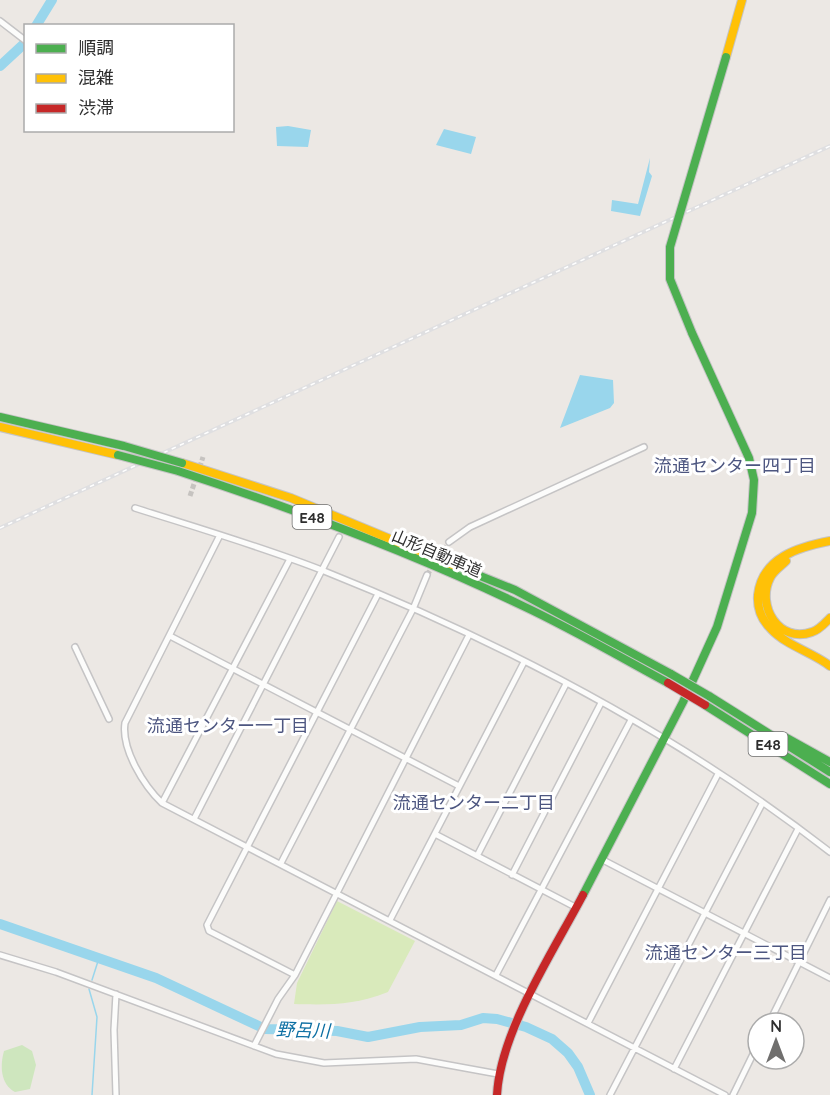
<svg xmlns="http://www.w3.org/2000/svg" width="830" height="1095" font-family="Quicksand,'Noto Sans JP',sans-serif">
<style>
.green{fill:#cee6be}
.pitch{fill:#d9eabb}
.water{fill:#99d6ec}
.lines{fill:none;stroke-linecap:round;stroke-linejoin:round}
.stream{stroke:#99d6ec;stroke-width:1.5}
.river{stroke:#99d6ec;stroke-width:10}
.street-tunnel{stroke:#c6c3c0;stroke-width:5;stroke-dasharray:5 2.5;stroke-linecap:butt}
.street-casing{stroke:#c5c4c5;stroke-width:8}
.fast-casing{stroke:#c5c4c5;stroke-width:10}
.slow-casing{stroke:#c5c4c5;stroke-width:10}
.jam-casing{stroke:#c5c4c5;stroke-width:10}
.street{stroke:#fcfcfb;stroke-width:5}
.fast{stroke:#4caf50;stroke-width:8}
.slow{stroke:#ffc107;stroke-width:8}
.jam{stroke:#c62828;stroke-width:8}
.rail-casing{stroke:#dfdfe1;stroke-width:4}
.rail{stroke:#fff;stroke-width:1.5;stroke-dasharray:4.5;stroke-linecap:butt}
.fast-bridge-casing{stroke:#c5c4c5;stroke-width:10;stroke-linecap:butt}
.jam-bridge-casing{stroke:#c5c4c5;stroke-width:10;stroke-linecap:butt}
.fast-bridge{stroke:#4caf50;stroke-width:8}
.jam-bridge{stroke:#c62828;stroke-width:8}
.labels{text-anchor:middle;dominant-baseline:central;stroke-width:6;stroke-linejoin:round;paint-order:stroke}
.shield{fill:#fff;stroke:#6d6d6d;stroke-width:1.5}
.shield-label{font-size:15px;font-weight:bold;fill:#2e2e2e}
.street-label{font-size:16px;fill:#2e2e2e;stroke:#fff}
.neighbourhood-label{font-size:18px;fill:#4d5680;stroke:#fff}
.water-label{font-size:18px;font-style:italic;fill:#0d6fa3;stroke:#fff}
</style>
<rect width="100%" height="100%" fill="#ece8e4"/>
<path class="green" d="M22 1045 32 1051 36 1065 30 1089 15 1092C0 1084 0 1065 4 1051Z"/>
<path class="pitch" d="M337 901 415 941 388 992C355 1005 330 1005 294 1004L297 983Z"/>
<path class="water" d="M288 126 311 130 308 147 277 146 276 127Z
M444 129 476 137 471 154 436 145Z
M650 158 649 172 652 176 640 216 611 211 612 200 638 204Z
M580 375 613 380 614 403 610 408 560 428Z"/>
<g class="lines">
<path class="stream" d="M92 980 99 958
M89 989 97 1017 92 1095"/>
<path class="river" d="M36 26 52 0
M0 66 26 42
M0 924 156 978 265 1029 337 1031 368 1037 420 1027 461 1025 483 1018 497 1019 526 1027 552 1039 568 1053 578 1067 590 1095"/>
<path class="street-tunnel" d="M190 496 203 457
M427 575 449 542"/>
<defs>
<path id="street" d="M0 21 26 41
M135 508C198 528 263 547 324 571 502 642 678 734 830 852
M220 535 125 723C121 749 144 786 162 803L725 1095
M449 542 470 527 644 447
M170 636 459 786
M75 647 109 719
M162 803 290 559
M194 819 339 537
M435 834 577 908
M477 856 566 684
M603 860 830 978
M281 863 413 609 427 575
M512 875 601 703
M390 920 524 662
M0 955 56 972 276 1054 324 1063 416 1059 498 1074
M295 975 209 931 207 925 378 594
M496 975 631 720
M116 994 114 1030 116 1095
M588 1023 718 774
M769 1023 830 900
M254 1046 278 999 295 975 469 635
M674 1069 798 829
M610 1095 762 804
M733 1095 758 1044"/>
<path id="fast" d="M0 417 124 446
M178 471C295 509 411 552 523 606 572 629 620 657 668 683
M453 565 515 590 671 674
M709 696 830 772
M705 705 830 784
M785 737 830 762
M583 895 683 702 717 627 752 513 754 480 749 458 692 333"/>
<path id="slow" d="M726 57 742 0
M0 427 118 455
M182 463 291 498 453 565
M830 541C798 547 762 558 758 595 757 608 762 620 771 629 787 646 812 652 830 666
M786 561C781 566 773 571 770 578 756 606 779 644 812 632 819 630 825 623 830 618"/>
<path id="jam" d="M497 1095C500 1032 553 952 583 895"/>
</defs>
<use href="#street" class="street-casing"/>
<use href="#fast" class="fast-casing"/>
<use href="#slow" class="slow-casing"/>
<use href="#jam" class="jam-casing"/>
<use href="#street" class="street"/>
<use href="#fast" class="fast"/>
<use href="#slow" class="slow"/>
<use href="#jam" class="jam"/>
<defs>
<path id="rail" d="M0 528 830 146"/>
</defs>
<use href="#rail" class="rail-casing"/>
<use href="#rail" class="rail"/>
<defs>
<path id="fast-bridge" d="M692 333 670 279V247L726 57
M124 446 182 463
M118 455 178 471
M671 674 709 696"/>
<path id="jam-bridge" d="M668 683 705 705"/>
</defs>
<use href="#fast-bridge" class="fast-bridge-casing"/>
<use href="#jam-bridge" class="jam-bridge-casing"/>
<use href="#fast-bridge" class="fast-bridge"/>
<use href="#jam-bridge" class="jam-bridge"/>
</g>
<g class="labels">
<g class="shield">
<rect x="292.5" y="505" width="39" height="24" rx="4.5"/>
<rect x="748.5" y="732" width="39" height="24" rx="4.5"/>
</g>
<g class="shield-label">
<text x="312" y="517">E48</text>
<text x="768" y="744">E48</text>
</g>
<g class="street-label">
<text transform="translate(437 553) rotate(23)">山形自動車道</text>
</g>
<g class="neighbourhood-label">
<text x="735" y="465">流通センター四丁目</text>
<text x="228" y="725">流通センター一丁目</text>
<text x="474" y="802">流通センター二丁目</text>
<text x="726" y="952">流通センター三丁目</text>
</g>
<g class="water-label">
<text transform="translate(303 1030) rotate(2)">野呂川</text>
</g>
</g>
<rect x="24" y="24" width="210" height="108" fill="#ffffff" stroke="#ababab" stroke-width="1.5"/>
<rect x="36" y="44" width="30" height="9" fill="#4caf50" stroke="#ababab" stroke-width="1.5"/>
<text x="78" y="54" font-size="18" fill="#2e2e2e">順調</text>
<rect x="36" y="74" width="30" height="9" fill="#ffc107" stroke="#ababab" stroke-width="1.5"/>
<text x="78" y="84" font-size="18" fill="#2e2e2e">混雑</text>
<rect x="36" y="104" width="30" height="9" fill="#c62828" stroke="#ababab" stroke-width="1.5"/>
<text x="78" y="114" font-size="18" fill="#2e2e2e">渋滞</text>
<g transform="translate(776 1041)"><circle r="28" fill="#ffffff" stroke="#ababab" stroke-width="1.5"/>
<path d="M0-4.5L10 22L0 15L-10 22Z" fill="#706f6e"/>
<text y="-9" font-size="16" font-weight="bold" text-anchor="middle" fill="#2e2e2e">N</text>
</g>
</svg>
